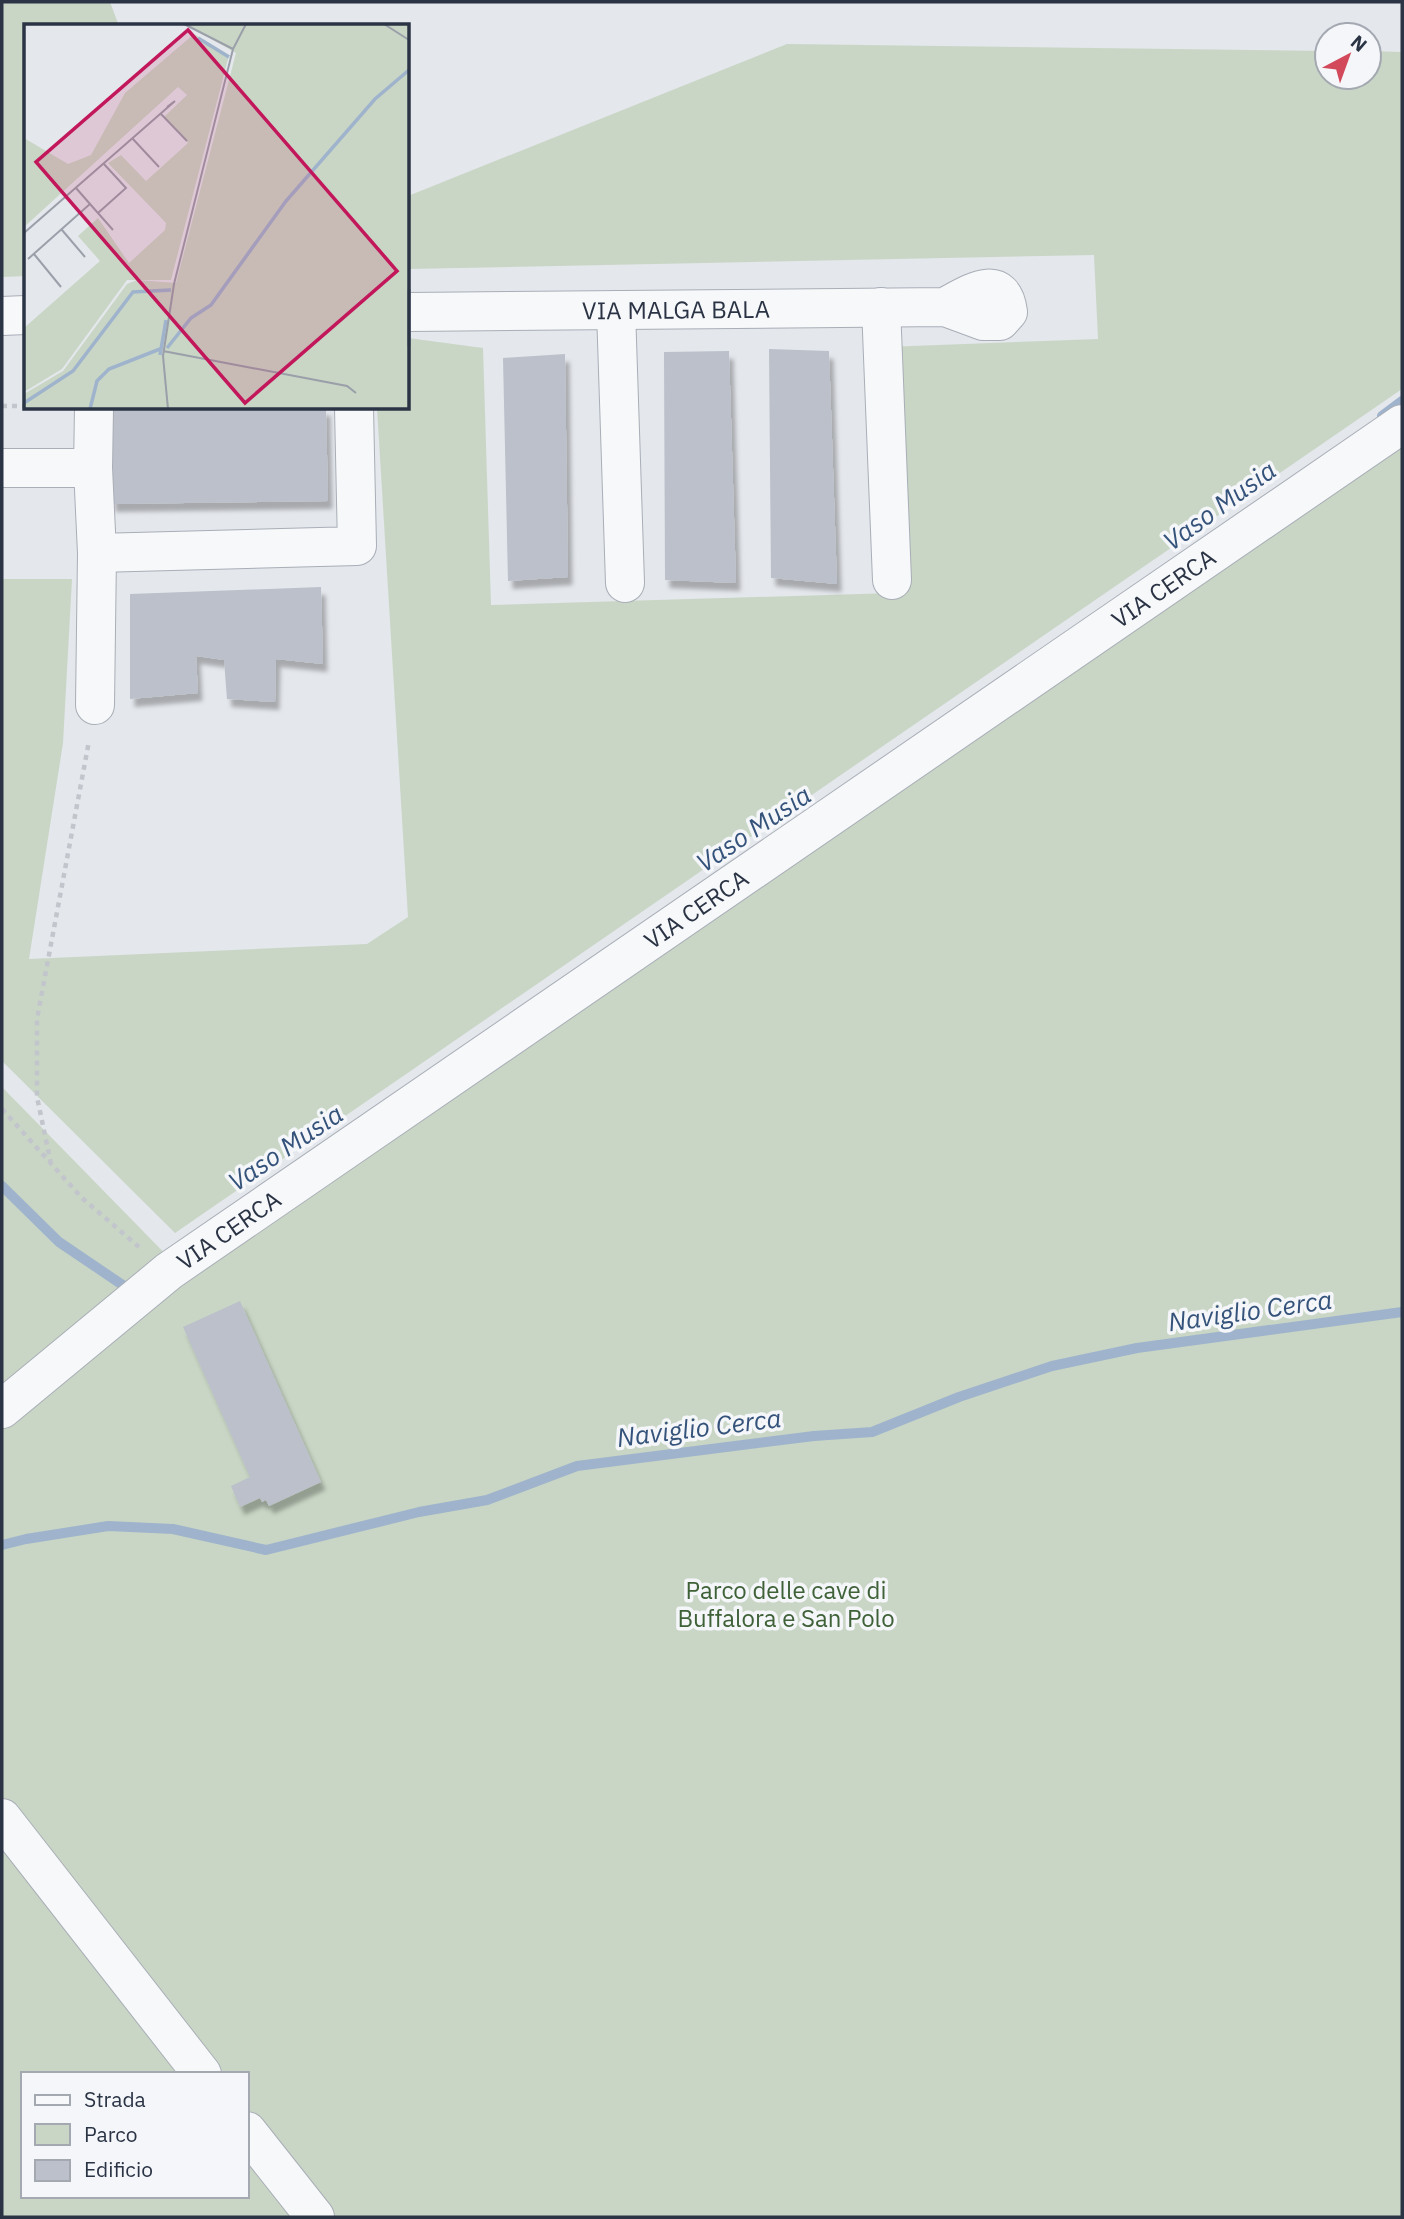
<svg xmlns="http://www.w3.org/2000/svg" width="1404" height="2219" font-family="'IBM Plex Sans',sans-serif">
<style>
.green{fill:#c9d6c5;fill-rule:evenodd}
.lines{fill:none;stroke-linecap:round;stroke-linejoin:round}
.stream{stroke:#9fb4cc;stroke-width:10}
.building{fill:#bbc0ca;filter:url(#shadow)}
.minor-casing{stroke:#a9aeb7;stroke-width:40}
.path{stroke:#c2c5cb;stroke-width:4.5;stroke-dasharray:5 5;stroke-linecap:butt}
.minor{stroke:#f7f8fa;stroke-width:38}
.labels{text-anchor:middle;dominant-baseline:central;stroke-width:7;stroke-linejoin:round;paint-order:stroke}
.street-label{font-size:24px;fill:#2b3445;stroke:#f4f6f9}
.park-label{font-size:24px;fill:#3f6138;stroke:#f4f6f9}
.water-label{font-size:26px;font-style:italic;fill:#34527a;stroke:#f4f6f9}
.inset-river{fill:none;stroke:#9fb4cc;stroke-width:3.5}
.inset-road{fill:none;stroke:#9a9fa9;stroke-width:2}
.view{fill:#c2185b;fill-opacity:0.15;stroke:#c2185b;stroke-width:3.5}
.inset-edge{fill:none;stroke:#2b3445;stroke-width:3.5}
</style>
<defs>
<filter id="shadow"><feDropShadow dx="4.5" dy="8" stdDeviation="2" flood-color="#0004"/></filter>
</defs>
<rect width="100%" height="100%" fill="#e4e7ec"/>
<path class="green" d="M2 2H110L119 26H26V276L2 277Z
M787 44 1327 51V77H1369V51L1402 52V389L175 1233 2 1061V579H72L63 743 29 959 367 944 408 917 377 408H408V338L483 348 491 605 892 593 885 347 1098 339 1094 255 408 269V196Z
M1402 439V2217H2V1087L183 1272ZM23 2074H247V2196H23Z"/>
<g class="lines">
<path class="stream" d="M1382 416 1402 401
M2 1186 59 1242 130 1290 132 1288
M2 1545 26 1539 108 1526 173 1529 266 1550 419 1512 487 1500 577 1466 814 1436 872 1432 959 1397 1052 1366 1137 1348 1402 1312"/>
</g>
<path class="building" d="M769 349 829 351 837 584 771 578Z
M729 351 736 583 665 580 664 352Z
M565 354 568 577 508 581 503 358Z
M109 408H326L328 501 111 504Z
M321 587 323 664 276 659 275 702 227 699 224 660 196 656 198 693 130 699V594Z
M240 1301 321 1482 269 1506 266 1500 262 1502 260 1498 240 1507 231 1486 250 1477 183 1327Z"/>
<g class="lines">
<defs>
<g id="minor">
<path d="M881 307 892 580"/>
<path d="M616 310 625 583"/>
<path id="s1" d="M408 312 945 307 983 321H1000L1008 312C1003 270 968 295 945 307"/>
<path d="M2 316 26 315"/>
<path d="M2 468H93L94 408"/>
<path d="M93 468 97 553 95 705"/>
<path d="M97 553 357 546 354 408"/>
<path id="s2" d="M2 1409 169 1271 1402 424"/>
<path d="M2 1818 202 2074"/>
<path d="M247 2131 315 2217"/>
</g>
</defs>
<use href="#minor" class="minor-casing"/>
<path class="path" d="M2 406H26
M2 1109 82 1198 139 1247
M51 1164 37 1097V1019L89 741"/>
<use href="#minor" class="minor"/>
</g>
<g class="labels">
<g class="street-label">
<text stroke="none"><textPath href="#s1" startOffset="268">VIA MALGA BALA</textPath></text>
<text stroke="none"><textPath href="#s2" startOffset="1423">VIA CERCA</textPath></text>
<text stroke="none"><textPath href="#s2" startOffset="856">VIA CERCA</textPath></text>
<text stroke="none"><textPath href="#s2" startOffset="289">VIA CERCA</textPath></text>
</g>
<g class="park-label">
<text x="786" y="1590">Parco delle cave di<tspan x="786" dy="28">Buffalora e San Polo</tspan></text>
</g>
<g class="water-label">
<text transform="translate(1219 505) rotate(-36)">Vaso Musia</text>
<text transform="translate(753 828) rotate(-34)">Vaso Musia</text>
<text transform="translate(285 1147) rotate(-34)">Vaso Musia</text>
<text transform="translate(1250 1310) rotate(-8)">Naviglio Cerca</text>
<text transform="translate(699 1427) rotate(-7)">Naviglio Cerca</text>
</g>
</g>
<g transform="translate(24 24)">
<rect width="385" height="385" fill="#e4e7ec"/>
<path d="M161 0H385V385H0V370L39 347 103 260 113 256 152 259 212 29ZM170 10 205 31 147 256H103L38 345 0 368V304L76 237 54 212 74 194 105 239 141 206 142 199 84 139 97 131 122 157 164 119 140 93 163 71 154 63 0 203V114L44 140 67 131 101 69Z" fill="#c9d6c5"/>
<path class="inset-river" d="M174 14 205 33M385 265V322M143 324 167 294 187 281 262 177 351 75 385 46M136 331 142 296M0 379 49 347 109 268 147 266M66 385 73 357 85 345 136 325"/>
<path class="inset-road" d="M160 0 209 25M360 0 385 16M136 89 163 117M108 114 135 143M66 180 89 206M74 189 102 164 79 139M38 206 61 233M0 209 151 77 143 83M10 230 37 263M4 235 66 180 52 164M139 327 323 362 332 369M144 385 139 332 150 260 209 25 222 0"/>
<path class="view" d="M164 6 373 247 221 379 12 138Z"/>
<rect width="385" height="385" class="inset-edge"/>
</g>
<rect width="1404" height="2219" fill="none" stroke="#2b3445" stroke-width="7"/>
<rect x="21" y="2072" width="228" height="126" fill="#f4f6f9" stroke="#a4a8b1" stroke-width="2"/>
<rect x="35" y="2095" width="35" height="10" fill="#f7f8fa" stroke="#a4a8b1" stroke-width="2"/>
<text x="84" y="2107" font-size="21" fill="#2b3445">Strada</text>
<rect x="35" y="2124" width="35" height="21" fill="#c9d6c5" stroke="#a4a8b1" stroke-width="2"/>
<text x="84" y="2142" font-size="21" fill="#2b3445">Parco</text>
<rect x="35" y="2160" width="35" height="21" fill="#bbc0ca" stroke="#a4a8b1" stroke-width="2"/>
<text x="84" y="2177" font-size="21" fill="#2b3445">Edificio</text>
<g transform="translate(1348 56) rotate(41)"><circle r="33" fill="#f4f6f9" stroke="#a4a8b1" stroke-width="2"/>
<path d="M0-5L12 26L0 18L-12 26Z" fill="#d1495b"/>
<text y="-10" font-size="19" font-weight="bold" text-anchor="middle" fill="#2b3445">N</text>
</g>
</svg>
